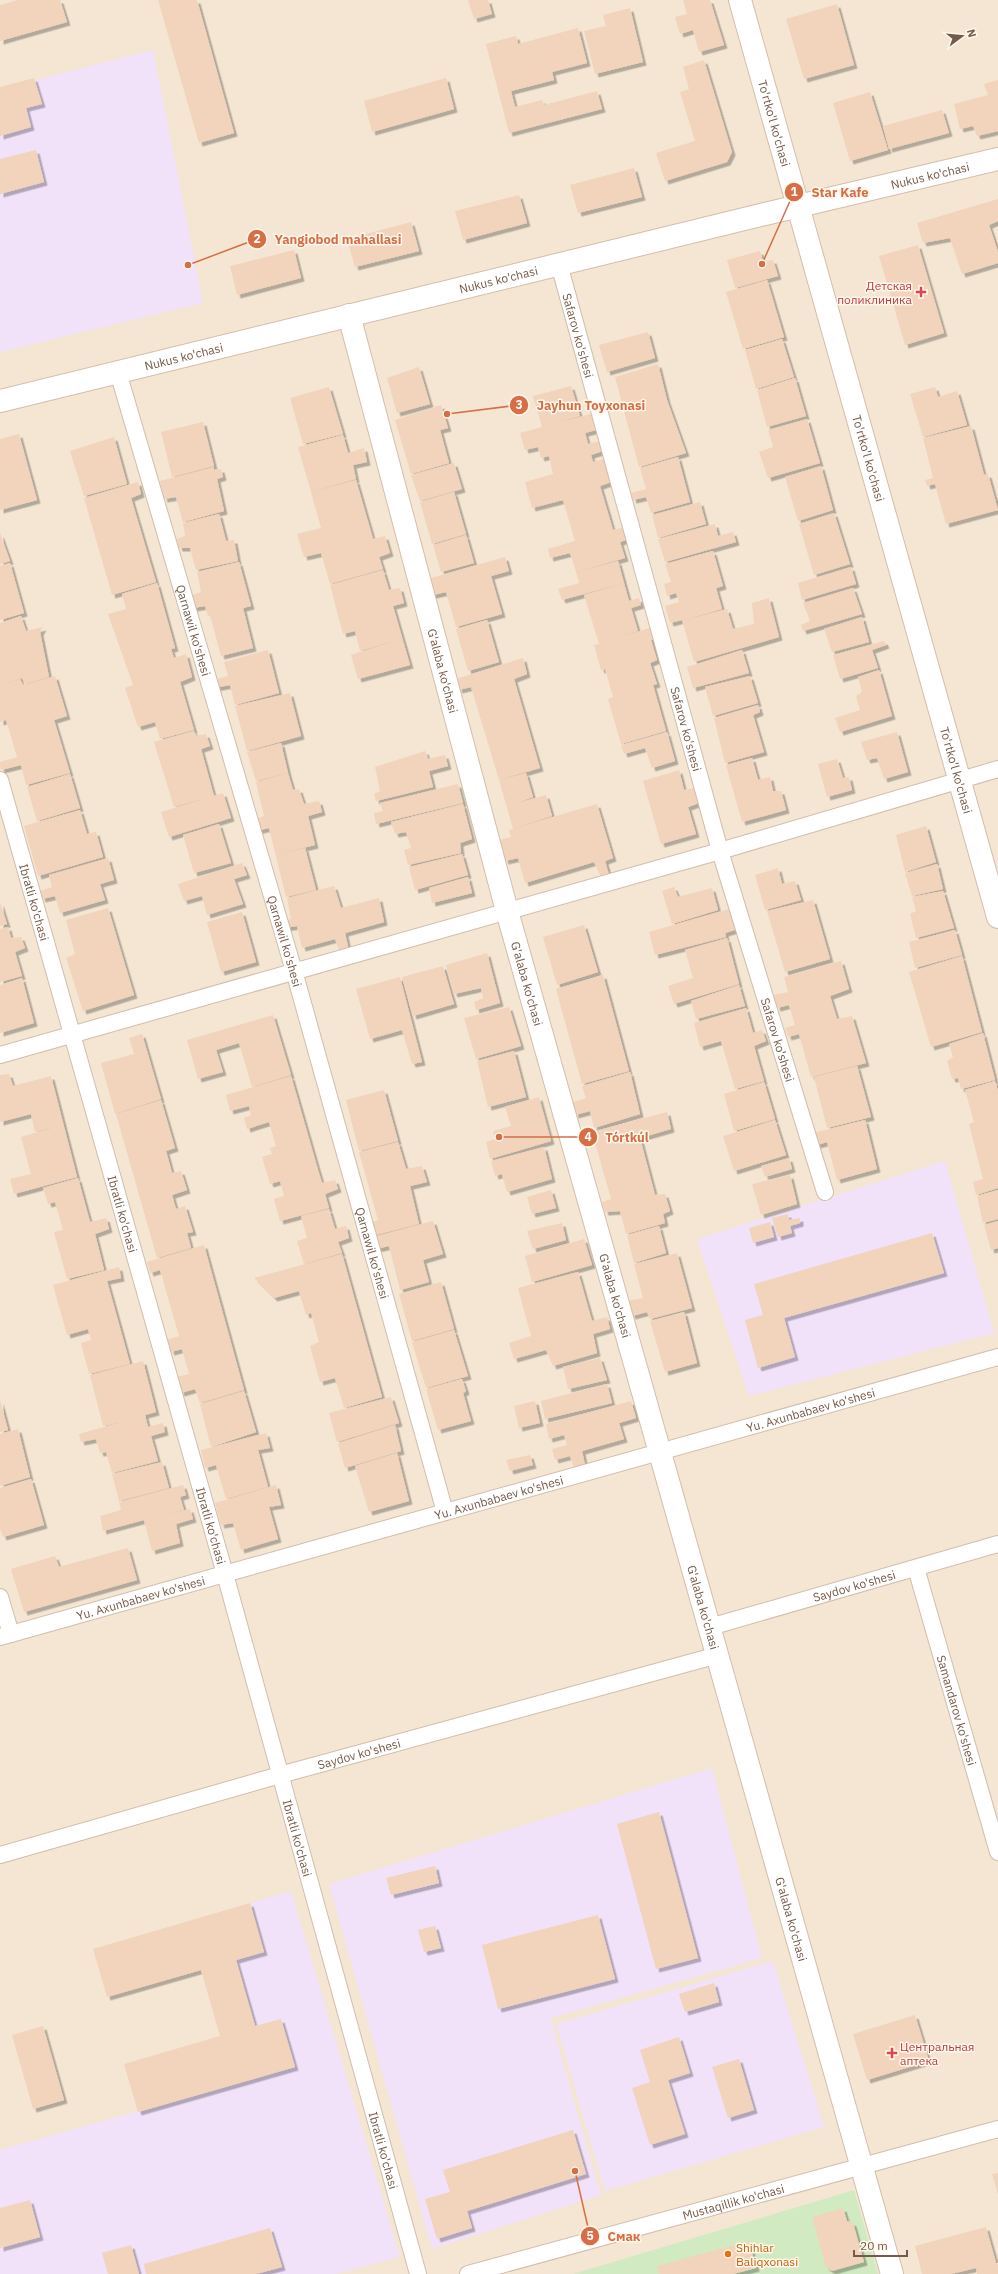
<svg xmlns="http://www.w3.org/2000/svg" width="998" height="2274" font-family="'IBM Plex Sans',sans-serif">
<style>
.residential{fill:#f4e6d3}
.education{fill:#f1e1f9}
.green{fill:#d1eac2}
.building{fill:#f2d3bc;filter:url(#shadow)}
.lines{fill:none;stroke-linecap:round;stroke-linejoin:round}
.street-casing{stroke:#d0bead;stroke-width:18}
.secondary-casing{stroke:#d3beab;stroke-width:24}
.street{stroke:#fff;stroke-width:16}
.secondary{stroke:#fff;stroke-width:22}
.health-dot{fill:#e0444e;stroke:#fff8eb;stroke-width:1.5}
.food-dot{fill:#e8710a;stroke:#fff8eb;stroke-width:1.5}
.labels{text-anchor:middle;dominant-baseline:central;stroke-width:3;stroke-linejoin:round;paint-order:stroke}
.street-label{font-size:12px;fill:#755a49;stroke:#fff8eb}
.health-label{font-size:12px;fill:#be3a42;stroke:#fff8eb;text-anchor:end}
.food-label{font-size:12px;fill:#c56008;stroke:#fff8eb;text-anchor:start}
.leader{fill:none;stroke:#d66e48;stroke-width:1.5}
.callout-dot{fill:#d66e48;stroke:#fff8eb;stroke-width:1.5}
.mark-label{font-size:12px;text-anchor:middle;font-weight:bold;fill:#fff}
.callout-label{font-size:13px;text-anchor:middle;font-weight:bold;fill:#d66e48;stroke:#fff8eb;stroke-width:3;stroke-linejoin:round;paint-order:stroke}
</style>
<defs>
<filter id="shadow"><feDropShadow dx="3.5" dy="3.5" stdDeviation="0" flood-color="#0004"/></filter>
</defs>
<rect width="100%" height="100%" fill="#fcf4e4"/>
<path class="residential" d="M0 0H998V2274H0Z"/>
<path class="education" d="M153 50 203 303 0 352V89Z
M945 1161 994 1333 749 1396 697 1239Z
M712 1768 762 1958 550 2018 601 2195 432 2249 329 1884Z
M291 1891 400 2257 335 2274H0V2150L294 2067 281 2019 255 2026 236 1960 264 1951 250 1903Z
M773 1961 824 2127 605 2191 556 2024Z"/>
<path class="green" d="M854 2190 878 2274H573Z"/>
<path class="building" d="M18 0H60L67 22 0 41V5Z
M158 0H197L234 133 199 143Z
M468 0H488L492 14 474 19Z
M683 0H710L724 45 699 52 693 30 680 34 675 17 687 14Z
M837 4 854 65 804 79 786 19Z
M630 8 643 62 595 74 584 31 606 26 603 15Z
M578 28 587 63 552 72 554 80 511 91 515 107 542 100 544 105 597 91 602 109 509 133 486 44 516 36 518 44Z
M704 60 732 152 727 162 665 181 656 153 695 141 680 92 689 89 683 67Z
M34 78 42 104 26 108 31 127 0 136V87Z
M446 78 454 109 372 132 364 101Z
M998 80V131L977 136 973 126 960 129 954 104 988 95 984 84Z
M870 92 888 150 850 161 833 103Z
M942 110 949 133 889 149 883 126Z
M36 150 44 182 0 194V159Z
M634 168 642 197 578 213 570 185Z
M519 195 527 223 463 240 455 211Z
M998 199V221L989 225 998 252V263L962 274 950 238 923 243 917 223Z
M411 222 419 251 355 267 347 239Z
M918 245 944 333 905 345 879 256Z
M294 250 301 278 237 295 230 266Z
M760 251 763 262 773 260 778 276 735 288 727 260Z
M767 280 784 337 743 349 726 292Z
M648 332 655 358 607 372 599 345Z
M782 339 794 377 756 389 745 350Z
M658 364 667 400 686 453 639 467 615 377Z
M419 367 430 404 397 413 387 378Z
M795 378 806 416 767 427 757 390Z
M571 386 580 416 560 422 591 414 596 430 585 433 588 444 600 441 603 451 591 455 593 462 608 458 614 481 600 486 613 530 625 527 629 539 620 542 625 558 576 572 570 553 550 558 548 549 575 541 563 500 532 508 525 482 553 474 549 456 541 458 538 447 525 450 520 433 542 427 533 396Z
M329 387 343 434 303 444 290 398Z
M935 387 938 397 957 391 967 425 923 437 910 394Z
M441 405 448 428 440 430 449 463 411 474 395 420Z
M807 419 820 463 768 478 759 452 773 447 768 430Z
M203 422 214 466 172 477 161 432Z
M971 426 984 475 988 474 998 510 946 524 935 484 927 486 925 480 933 478 923 438Z
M19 434 37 500 0 510V439Z
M343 435 348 453 364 448 367 462 353 465 356 479 311 492 298 447Z
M114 437 127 484 84 496 70 451Z
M678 457 690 502 651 513 646 497 633 500 631 493 646 489 640 468Z
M454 463 462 489 420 501 411 475Z
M821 466 833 510 798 521 785 477Z
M214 467V470L221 469 223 477 217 479 224 511 183 522 176 497 164 499 160 481Z
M356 480 373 539 385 536 390 553 379 557 383 569 330 584 321 553 304 557 297 534 321 528 311 492Z
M138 482 141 494 131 498 156 582 112 595 84 498Z
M454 492 466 534 432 544 420 502Z
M700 502 706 524 658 538 652 515Z
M834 513 850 564 814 575 799 524Z
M219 514 226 541 234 540 238 561 196 570 190 548H179L177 539 185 536 183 523Z
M715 524 718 536 733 532 736 542 665 562 658 539Z
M0 533 10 561 0 564Z
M466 535 474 563 441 572 433 545Z
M713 551 723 586 716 588 722 609 684 620 727 609 733 629 754 624 752 603 769 598 779 637 694 662 682 620 670 623 665 606 679 602 676 593 667 596 664 584 671 582 665 564Z
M505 557 509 571 491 576 502 614 456 627 446 592 429 596 424 580Z
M618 561 624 583 562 600 558 589 579 583 576 572Z
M239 562 251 606 243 608 253 648 221 656 210 615 208 616 205 606 193 608 191 596 201 592 197 572Z
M10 563 24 613 0 620V566Z
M851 567 856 584 802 600 798 583Z
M383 570 389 590 400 588 404 603 393 606 410 665 358 679 351 655 394 641 360 651 355 631 343 634 330 585Z
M157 583 175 648 171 649 174 658 186 654 192 677 180 682 194 730 160 739 155 722 138 727 125 688 133 685 108 614 126 609 122 594Z
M624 583 629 601 639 598 641 605 631 608 638 631 623 636 650 628 656 638 651 640 657 660 650 663 657 684 653 685 666 731 621 744 608 699 613 697 605 669 601 670 594 645 599 644 584 595Z
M853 588 862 614 803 631 801 625 810 621 803 603Z
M21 616 26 631 43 627 40 632 49 677 25 684 22 678 0 685V623Z
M862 617 869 642 832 652 824 629Z
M487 620 499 662 468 671 456 629Z
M884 641 886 645 872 650 878 668 840 679 833 655Z
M268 650 279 693 235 705 230 685 214 688 213 680 228 676 224 662Z
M742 650 749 673 693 688 687 667Z
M523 658 527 674 514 679 540 768 499 780 471 687 459 690 456 679Z
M879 670 892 716 840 732 835 718 860 710 856 696 862 692 858 677Z
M55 676 67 716 54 720 70 773 26 785 21 765 1 770 0 765V762L17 757 6 720 0 722V685L20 679 23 685Z
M750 676 758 703 713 716 705 687Z
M290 693 301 736 247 751 235 706Z
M758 705 760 712 753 715 764 752 725 763 714 718Z
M194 731 196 736 206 734 210 746 201 749 214 796 174 807 154 742Z
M667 732 675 761 652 768 645 748 624 754 621 745Z
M897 732 908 772 884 779 877 758 867 760 861 742Z
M281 743 288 773 256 781 247 752Z
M425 751 428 759 445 755 448 766 429 771 433 787 376 801 374 794 380 791 375 767Z
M752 758 758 780 770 777 773 791H781L786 810 742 822 726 765Z
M837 759 843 778 849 777 852 790 827 797 818 764Z
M679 770 684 790 695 788 699 803 688 807 696 834 661 844 643 781Z
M288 773 293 790 299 789 304 804 319 801 322 812 308 816 315 845 279 854 305 848 316 890 286 897 269 828 256 831 253 820 264 816 256 782Z
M526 773 533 797 517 803 546 795 552 816 515 828 597 804 613 858 605 861 609 875 601 877 594 862 525 883 518 858 505 861 499 840 511 837 509 830 513 829 499 780Z
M70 774 80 808 37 821 27 787Z
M458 784 463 803 376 824 374 813 383 811 380 803Z
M223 793 231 818 169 837 161 812Z
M463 804 472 839 460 843 461 853 408 865 404 850 411 848 406 832 395 834 391 822Z
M80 810 87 834 96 832 103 857 38 876 24 826Z
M219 824 231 863 194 873 183 835Z
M926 826 936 862 905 872 896 835Z
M462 854 468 875 415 890 409 867Z
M108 858 114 880 100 884 105 900 60 913 55 896 42 899 40 891 52 887 49 875Z
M242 863 247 875 234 879 243 904 207 915 202 896 184 901 178 884Z
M937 864 943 889 912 896 905 873Z
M778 868 782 884 795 881 801 900 765 910 755 875Z
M468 877 472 893 432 903 429 888Z
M334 886 341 908 379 898 384 922 345 933 349 951 340 953 335 939 302 948 297 926 284 928 283 922 291 919 287 898Z
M674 887 678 897 712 888 718 910 672 924 662 891Z
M943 891 954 928 916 938 910 914 916 911 912 897Z
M813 900 830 959 785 972 767 911Z
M0 902 7 924 0 926Z
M108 908 134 995 83 1011 66 958 75 954 66 920Z
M729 909 733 922H737L738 929 725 933 726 937 655 955 649 932Z
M242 912 256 962 221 972 207 922Z
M584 925 598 972 557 985 543 937Z
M8 927 11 938 21 937 25 948 15 952 22 976 0 982V929Z
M955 930 962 955 915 968 909 942Z
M727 938 739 984 674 1004 668 986 693 978 685 950Z
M487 953 500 1003 476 1010 474 1002 483 998 481 988 454 994 446 965Z
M962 956 982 1032 931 1047 909 972Z
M841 961 849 989 830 996 837 1019 852 1016 866 1063 811 1077 799 1034 788 1037 785 1028 795 1025 789 1005 777 1008 773 995 788 992 784 977Z
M443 966 454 1004 413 1016 402 977Z
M603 975 629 1071 582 1084 556 989Z
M400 977 422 1062 412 1064 402 1030 370 1039 356 989Z
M22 978 34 1023 0 1033V985Z
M739 985 745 1006 696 1019 691 1001Z
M509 1007 521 1046 476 1059 464 1018Z
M746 1008 753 1033 762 1030 766 1041 754 1046 764 1081 735 1089 721 1041 700 1047 694 1023Z
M273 1015 291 1075 252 1087 239 1043 216 1050 223 1072 198 1079 187 1040Z
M983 1033 995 1080 961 1089 958 1078 952 1079 947 1061 953 1057 949 1044Z
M142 1034 161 1099 115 1114 101 1063 134 1054 129 1038Z
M514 1051 526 1097 488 1107 477 1061Z
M857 1066 871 1117 827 1128 814 1077Z
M630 1072 640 1114 594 1128 590 1111 575 1115 573 1102 586 1098 582 1086Z
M9 1074 13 1086 51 1076 77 1177 14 1194 10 1179 31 1174 21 1137 54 1127 35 1132 31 1114 0 1122V1075Z
M291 1076 318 1170 270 1184 262 1157 272 1154 270 1148 276 1146 269 1122 247 1129 244 1118 251 1115 249 1106 230 1111 226 1095Z
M995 1081 998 1091V1188L976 1195 973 1182 983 1179 969 1124 974 1122 965 1090Z
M764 1082 775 1119 734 1131 724 1094Z
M384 1090 398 1141 359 1151 346 1100Z
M539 1097 551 1141 490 1159 486 1142 495 1139 493 1131 511 1126 505 1107Z
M161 1100 175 1148 166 1151 172 1173 181 1171 187 1190 172 1195 176 1209 185 1206 193 1232 187 1233 191 1248 157 1258 116 1114Z
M667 1112 671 1129 640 1138 655 1195 665 1194 670 1211 663 1214 665 1223 626 1234 620 1211 605 1212 602 1202 611 1199 592 1132Z
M775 1120 786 1155 734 1171 723 1136Z
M865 1120 877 1169 837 1180 827 1142 817 1145 813 1133Z
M398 1142 406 1169 422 1166 427 1182 410 1186 419 1224 372 1236 369 1223 378 1220 359 1152Z
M544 1147 552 1179 507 1192 502 1174 495 1176 491 1161Z
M789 1158 792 1169 765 1177 761 1166Z
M318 1170 322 1183 335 1180 338 1189 325 1194 329 1208 280 1221 274 1199 284 1196 280 1181Z
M790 1175 797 1204 761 1215 752 1184Z
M78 1178 90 1222 106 1218 109 1229 95 1234 104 1270 67 1279 54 1232 63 1230 55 1202 48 1204 43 1188Z
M551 1190 556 1208 532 1214 527 1197Z
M998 1190V1219L983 1223 977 1196Z
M329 1209 335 1229 346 1226 349 1238 338 1242 342 1253 304 1264 297 1241 307 1238 301 1216Z
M788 1214 789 1220 800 1218V1223L790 1226 792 1233 778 1237 772 1218Z
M433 1221 443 1254 423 1260 429 1282 400 1290 389 1246 376 1249 373 1237Z
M998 1221V1248L991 1250 984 1225Z
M770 1222 774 1237 753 1243 749 1228Z
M562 1223 566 1240 533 1249 527 1231Z
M659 1226 666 1253 634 1263 627 1235Z
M932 1233 944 1273 784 1318 795 1357 758 1368 745 1320 763 1315 754 1284Z
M584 1239 592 1265 532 1282 525 1256Z
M204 1245 244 1390 200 1403 195 1389 181 1393 176 1377 189 1374 182 1349 171 1352 167 1340 179 1336 160 1270 150 1273 147 1262Z
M677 1253 692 1308 650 1319 647 1312 632 1316 627 1301 643 1298 634 1264Z
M342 1254 382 1397 344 1408 335 1378 320 1382 310 1346 319 1342 311 1313 306 1315 299 1291 274 1298 254 1278Z
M119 1267 121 1278 107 1281 130 1364 89 1374 81 1343 91 1340 88 1329 67 1335 53 1285Z
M578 1272 592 1321 607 1317 610 1329 593 1334 597 1353 553 1366 546 1350 514 1359 509 1343 531 1336 518 1288Z
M441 1282 454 1329 412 1341 399 1294Z
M684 1312 697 1363 665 1372 650 1321Z
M454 1330 468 1376 426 1388 412 1342Z
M600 1358 607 1380 568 1389 563 1367Z
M143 1361 156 1412 145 1415 148 1427 163 1423 165 1432 151 1436 158 1461 112 1473 106 1452 100 1453 96 1439 81 1442 79 1434 118 1423 103 1426 90 1375Z
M462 1379 466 1391 463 1393 471 1421 438 1430 426 1389Z
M607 1384 612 1403 545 1419 541 1401Z
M244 1391 256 1432 211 1447 200 1404Z
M391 1397 399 1423 337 1442 329 1413Z
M0 1400 8 1430 0 1432Z
M535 1401 540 1423 519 1428 514 1406Z
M631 1401 636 1418 619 1423 624 1439 582 1451 585 1465 574 1468 570 1456 555 1460 552 1449 567 1445 564 1435 549 1439 546 1424Z
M395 1425 401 1451 345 1468 338 1443Z
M18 1429 30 1477 0 1486V1434Z
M266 1433 270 1448 258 1450 268 1487 226 1499 216 1465 205 1468 201 1450Z
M397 1453 409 1501 369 1512 355 1466Z
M530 1455 533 1465 510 1471 506 1460Z
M162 1462 169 1488 119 1501 112 1474Z
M31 1479 44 1525 3 1537 0 1529V1488Z
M183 1485 186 1495 180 1497 184 1510 168 1514 190 1509 193 1519 176 1524 180 1543 152 1551 144 1520 103 1531 100 1516 121 1510 119 1502Z
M276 1485 281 1505 269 1507 278 1539 241 1550 233 1523 221 1525 215 1503Z
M128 1548 137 1580 24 1612 11 1569 55 1556 59 1567Z
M659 1812 698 1958 656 1969 617 1824Z
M435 1866 439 1883 391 1895 386 1878Z
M250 1903 264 1952 236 1960 255 2026 281 2019 295 2067 138 2112 124 2064 220 2036 201 1970 107 1997 93 1949Z
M598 1915 615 1979 498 2009 482 1945Z
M435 1926 441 1948 424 1952 418 1930Z
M714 1983 719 2002 685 2012 679 1994Z
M915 2015 929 2061 867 2080 853 2034Z
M43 2026 64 2100 33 2109 12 2035Z
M679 2037 690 2073 668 2080 685 2134 650 2145 632 2088 650 2082 640 2050Z
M739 2059 754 2110 728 2118 712 2067Z
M573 2130 586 2174 467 2211 472 2228 437 2239 425 2199 450 2192 443 2170Z
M998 2173V2194L992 2174Z
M30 2200 40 2237 0 2248V2208Z
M843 2208 847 2221 853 2223 864 2262 832 2271 826 2267 812 2217Z
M986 2227 996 2263H998V2274H977L976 2268 951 2274H922L915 2246Z
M270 2228 282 2267 256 2274H146L144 2264Z
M749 2241 756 2268 733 2274H659L657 2266Z
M131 2245 139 2274H108L102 2253Z"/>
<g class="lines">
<defs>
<g id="street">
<path id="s1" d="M559 264 720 851 825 1192"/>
<path id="s2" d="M118 372 294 971 445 1512"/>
<path id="s3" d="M0 780 225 1574 418 2274"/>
<path d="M0 1055 720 851 998 769"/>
<path id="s4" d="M916 1568 998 1852"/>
<path d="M0 1597 11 1634"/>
<path id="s5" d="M710 1627 998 1544"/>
<path id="s6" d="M0 1637 998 1357"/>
<path id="s7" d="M0 1855 280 1775 718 1655"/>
<path id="s8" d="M468 2274 998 2129"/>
</g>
<g id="secondary">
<path id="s9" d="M740 0 998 917"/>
<path id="s10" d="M349 315 507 911 892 2274"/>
<path id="s11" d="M0 401 765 214 998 159"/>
</g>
</defs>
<use href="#street" class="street-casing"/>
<use href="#secondary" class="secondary-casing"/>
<use href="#street" class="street"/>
<use href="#secondary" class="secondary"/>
</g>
<g class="health-dot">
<path d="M919 286h4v4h4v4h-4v4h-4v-4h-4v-4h4z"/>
<path d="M890 2047h4v4h4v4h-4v4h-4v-4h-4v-4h4z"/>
</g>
<circle class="food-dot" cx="728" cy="2254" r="4"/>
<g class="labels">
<g class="street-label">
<text stroke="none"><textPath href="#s9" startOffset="128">To'rtko'l ko'chasi</textPath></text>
<text stroke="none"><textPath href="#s11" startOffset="957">Nukus ko'chasi</textPath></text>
<text stroke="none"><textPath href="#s11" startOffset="513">Nukus ko'chasi</textPath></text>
<text stroke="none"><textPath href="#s1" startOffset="74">Safarov ko'shesi</textPath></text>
<text stroke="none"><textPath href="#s11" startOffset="189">Nukus ko'chasi</textPath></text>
<text stroke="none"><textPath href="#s9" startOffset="476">To'rtko'l ko'chasi</textPath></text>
<text stroke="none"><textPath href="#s2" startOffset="269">Qarnawil ko'shesi</textPath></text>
<text stroke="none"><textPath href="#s10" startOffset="368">G'alaba ko'chasi</textPath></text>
<text stroke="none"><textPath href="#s1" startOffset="482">Safarov ko'shesi</textPath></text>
<text stroke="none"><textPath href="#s9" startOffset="800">To'rtko'l ko'chasi</textPath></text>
<text stroke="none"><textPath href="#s3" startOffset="127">Ibratli ko'chasi</textPath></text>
<text stroke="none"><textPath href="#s2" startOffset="593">Qarnawil ko'shesi</textPath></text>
<text stroke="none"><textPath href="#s10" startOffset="692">G'alaba ko'chasi</textPath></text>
<text stroke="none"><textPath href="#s1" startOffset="806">Safarov ko'shesi</textPath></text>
<text stroke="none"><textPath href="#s3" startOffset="451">Ibratli ko'chasi</textPath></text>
<text stroke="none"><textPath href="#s2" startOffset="917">Qarnawil ko'shesi</textPath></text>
<text stroke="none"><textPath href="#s10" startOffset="1016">G'alaba ko'chasi</textPath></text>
<text stroke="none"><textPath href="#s6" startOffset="842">Yu. Axunbabaev ko'shesi</textPath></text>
<text stroke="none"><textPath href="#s6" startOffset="518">Yu. Axunbabaev ko'shesi</textPath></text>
<text stroke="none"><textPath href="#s3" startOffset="775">Ibratli ko'chasi</textPath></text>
<text stroke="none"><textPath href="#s5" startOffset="150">Saydov ko'shesi</textPath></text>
<text stroke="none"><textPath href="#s6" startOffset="146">Yu. Axunbabaev ko'shesi</textPath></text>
<text stroke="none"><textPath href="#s10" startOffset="1340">G'alaba ko'chasi</textPath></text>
<text stroke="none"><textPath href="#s4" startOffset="148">Samandarov ko'shesi</textPath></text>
<text stroke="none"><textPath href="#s7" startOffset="373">Saydov ko'shesi</textPath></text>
<text stroke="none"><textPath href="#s3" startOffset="1099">Ibratli ko'chasi</textPath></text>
<text stroke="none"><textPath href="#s10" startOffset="1664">G'alaba ko'chasi</textPath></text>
<text stroke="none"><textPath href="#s3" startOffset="1423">Ibratli ko'chasi</textPath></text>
<text stroke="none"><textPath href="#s8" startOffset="275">Mustaqillik ko'chasi</textPath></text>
</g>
<g class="health-label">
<text x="912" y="285">Детская<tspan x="912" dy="14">поликлиника</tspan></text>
<text x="900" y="2046" text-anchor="start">Центральная<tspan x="900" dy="14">аптека</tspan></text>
</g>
<g class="food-label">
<text x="736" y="2247">Shihlar<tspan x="736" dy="14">Baliqxonasi</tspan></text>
</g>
</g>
<path class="leader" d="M762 264L794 192M188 265L257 239M447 414L519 405M499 1137L588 1137M575 2171L590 2236"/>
<g class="callout-dot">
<circle cx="762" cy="264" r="4"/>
<circle cx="188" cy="265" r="4"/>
<circle cx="447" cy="414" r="4"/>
<circle cx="499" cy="1137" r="4"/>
<circle cx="575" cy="2171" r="4"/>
<circle cx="794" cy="192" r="10"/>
<circle cx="257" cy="239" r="10"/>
<circle cx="519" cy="405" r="10"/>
<circle cx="588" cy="1137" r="10"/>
<circle cx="590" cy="2236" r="10"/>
</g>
<g class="mark-label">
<text x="794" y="196">1</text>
<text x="257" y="243">2</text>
<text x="519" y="409">3</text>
<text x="588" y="1141">4</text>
<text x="590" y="2240">5</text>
</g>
<g class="callout-label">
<text x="840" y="197">Star Kafe</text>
<text x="338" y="244">Yangiobod mahallasi</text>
<text x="591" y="410">Jayhun Toyxonasi</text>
<text x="627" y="1142">Tórtkúl</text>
<text x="624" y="2241">Смак</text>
</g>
<g transform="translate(962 36) rotate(74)" stroke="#fff8eb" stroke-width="3" paint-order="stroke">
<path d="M0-3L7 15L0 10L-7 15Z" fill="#755a49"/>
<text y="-6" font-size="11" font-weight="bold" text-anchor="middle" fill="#755a49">N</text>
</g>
<path d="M854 2250v6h53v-6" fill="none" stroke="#755a49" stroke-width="2"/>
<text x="860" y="2250" font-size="12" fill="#755a49" stroke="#fff8eb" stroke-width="3" paint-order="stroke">20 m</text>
</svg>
